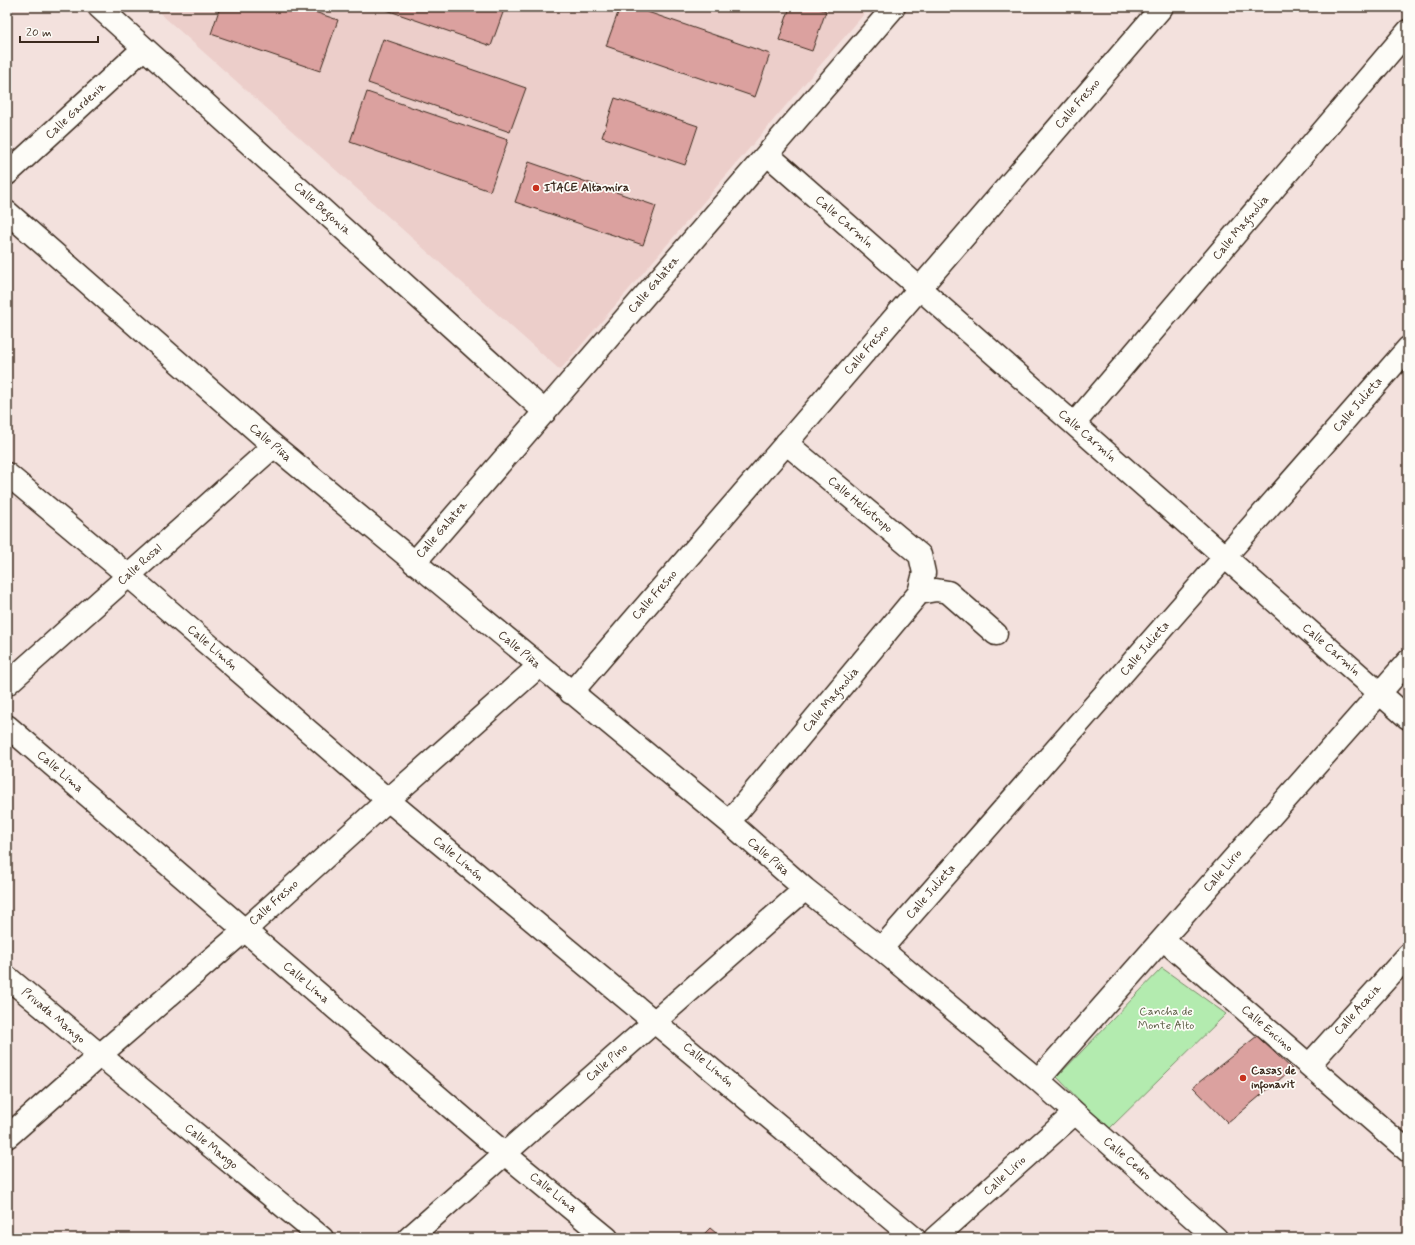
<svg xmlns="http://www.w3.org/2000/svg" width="1415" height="1245" font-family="Mynerve,sans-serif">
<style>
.built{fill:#ecceca}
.green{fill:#b3ebaf;stroke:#778a66}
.building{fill:#dba19f;stroke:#3b2a1e}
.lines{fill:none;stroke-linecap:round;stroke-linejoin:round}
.street-casing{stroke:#3b2a1e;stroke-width:25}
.street{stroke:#fdfcf7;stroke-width:22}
.poi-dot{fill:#c8321e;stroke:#fdfcf7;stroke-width:1.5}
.labels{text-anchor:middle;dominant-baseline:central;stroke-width:3.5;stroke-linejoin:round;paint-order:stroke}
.street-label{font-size:12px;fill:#3b2a1e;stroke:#fdfcf7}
.poi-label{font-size:12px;font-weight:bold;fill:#3b2a1e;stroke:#fdfcf7;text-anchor:start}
.park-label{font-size:12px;fill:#595a42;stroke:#fdfcf7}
</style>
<rect width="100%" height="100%" fill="#f3e1dd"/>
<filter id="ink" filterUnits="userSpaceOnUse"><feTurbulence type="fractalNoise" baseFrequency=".025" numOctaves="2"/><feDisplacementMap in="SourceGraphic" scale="8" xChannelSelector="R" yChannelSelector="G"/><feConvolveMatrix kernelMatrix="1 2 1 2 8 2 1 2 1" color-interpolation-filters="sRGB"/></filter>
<g filter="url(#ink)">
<path class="built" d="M153 7H870L560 370Z"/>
<path class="green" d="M1162 968 1226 1014 1108 1130 1057 1077Z"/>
<path class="building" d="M220 7H300L338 20 320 71 211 34Z
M378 7H505L491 46Z
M620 7H633L770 54 755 97 606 46Z
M790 7H815L826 11 812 51 779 40Z
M383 39 526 88 510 132 368 83Z
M367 92 508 140 490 191 350 142Z
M615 98 698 126 685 165 602 137Z
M529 162 656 206 643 245 515 202Z
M1257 1036 1292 1069 1228 1123 1193 1087Z
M710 1228 722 1238H700Z"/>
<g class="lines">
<defs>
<path id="street" d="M99 7 545 412
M767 154 1408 718
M7 174 144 48
M7 212 274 446 729 822 805 889 881 949 1038 1080 1216 1238
M1074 424 1408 31
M7 474 129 576 388 800 914 1238
M414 563 894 7
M919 593 936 590 948 592 996 634
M7 684 274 446
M571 693 1162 7
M7 726 505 1154 607 1238
M729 822 919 593 924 573 920 555 786 443
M1163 939 1408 1151
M881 949 1408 348
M7 977 100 1055 322 1238
M1309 1065 1408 955
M1038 1080 1408 661
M7 1137 100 1055 245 930 388 800 539 666
M409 1238 805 889
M935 1238 1075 1113"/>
</defs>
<use href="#street" class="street-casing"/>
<use href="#street" class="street"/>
</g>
</g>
<g class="poi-dot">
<circle cx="536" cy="188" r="4"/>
<circle cx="1243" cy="1078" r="4"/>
</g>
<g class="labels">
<g class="street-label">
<text transform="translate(1078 104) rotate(-49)">Calle Fresno</text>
<text transform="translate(76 111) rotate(-43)">Calle Gardenia</text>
<text transform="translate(322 209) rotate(42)">Calle Begonia</text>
<text transform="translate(844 222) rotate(41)">Calle Carmín</text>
<text transform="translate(1241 228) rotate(-50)">Calle Magnolia</text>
<text transform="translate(654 285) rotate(-49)">Calle Galatea</text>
<text transform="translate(867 350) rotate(-49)">Calle Fresno</text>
<text transform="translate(1358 405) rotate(-49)">Calle Julieta</text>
<text transform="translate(1087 436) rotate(41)">Calle Carmín</text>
<text transform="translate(270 443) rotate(41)">Calle Piña</text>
<text transform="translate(860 505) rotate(40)">Calle Heliotropo</text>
<text transform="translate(442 530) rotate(-49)">Calle Galatea</text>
<text transform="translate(140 565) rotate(-42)">Calle Rosal</text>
<text transform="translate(655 595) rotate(-49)">Calle Fresno</text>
<text transform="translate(212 648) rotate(41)">Calle Limón</text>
<text transform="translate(1145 649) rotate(-49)">Calle Julieta</text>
<text transform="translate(519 650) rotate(40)">Calle Piña</text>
<text transform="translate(1331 650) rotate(41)">Calle Carmín</text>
<text transform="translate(831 700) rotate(-50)">Calle Magnolia</text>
<text transform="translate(60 772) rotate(41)">Calle Lima</text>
<text transform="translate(768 857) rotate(41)">Calle Piña</text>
<text transform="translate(458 859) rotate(40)">Calle Limón</text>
<text transform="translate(1223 871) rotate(-49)">Calle Lirio</text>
<text transform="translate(931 892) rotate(-49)">Calle Julieta</text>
<text transform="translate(274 903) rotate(-42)">Calle Fresno</text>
<text transform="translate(306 983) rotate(41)">Calle Lima</text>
<text transform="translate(1358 1010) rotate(-48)">Calle Acacia</text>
<text transform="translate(53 1016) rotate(40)">Privada Mango</text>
<text transform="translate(1267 1029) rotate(41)">Calle Encino</text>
<text transform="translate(607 1063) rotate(-41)">Calle Pino</text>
<text transform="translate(708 1065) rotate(40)">Calle Limón</text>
<text transform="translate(211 1147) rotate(39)">Calle Mango</text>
<text transform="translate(1127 1159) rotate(41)">Calle Cedro</text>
<text transform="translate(1005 1176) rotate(-42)">Calle Lirio</text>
<text transform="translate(553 1193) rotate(39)">Calle Lima</text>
</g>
<g class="poi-label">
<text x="544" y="188">ITACE Altamira</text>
<text x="1251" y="1071">Casas de<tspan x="1251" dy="14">infonavit</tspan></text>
</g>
<g class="park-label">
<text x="1166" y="1012">Cancha de<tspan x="1166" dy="14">Monte Alto</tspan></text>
</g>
</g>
<rect width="1415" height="1245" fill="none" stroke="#fdfcf7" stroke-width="24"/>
<rect x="12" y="12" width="1391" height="1221" fill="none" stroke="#3b2a1e" stroke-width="1.5" filter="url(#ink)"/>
<path d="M20 36v6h78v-6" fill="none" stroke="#3b2a1e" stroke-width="2"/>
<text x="26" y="36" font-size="12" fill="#3b2a1e" stroke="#fdfcf7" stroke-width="3" paint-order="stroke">20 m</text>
</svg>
